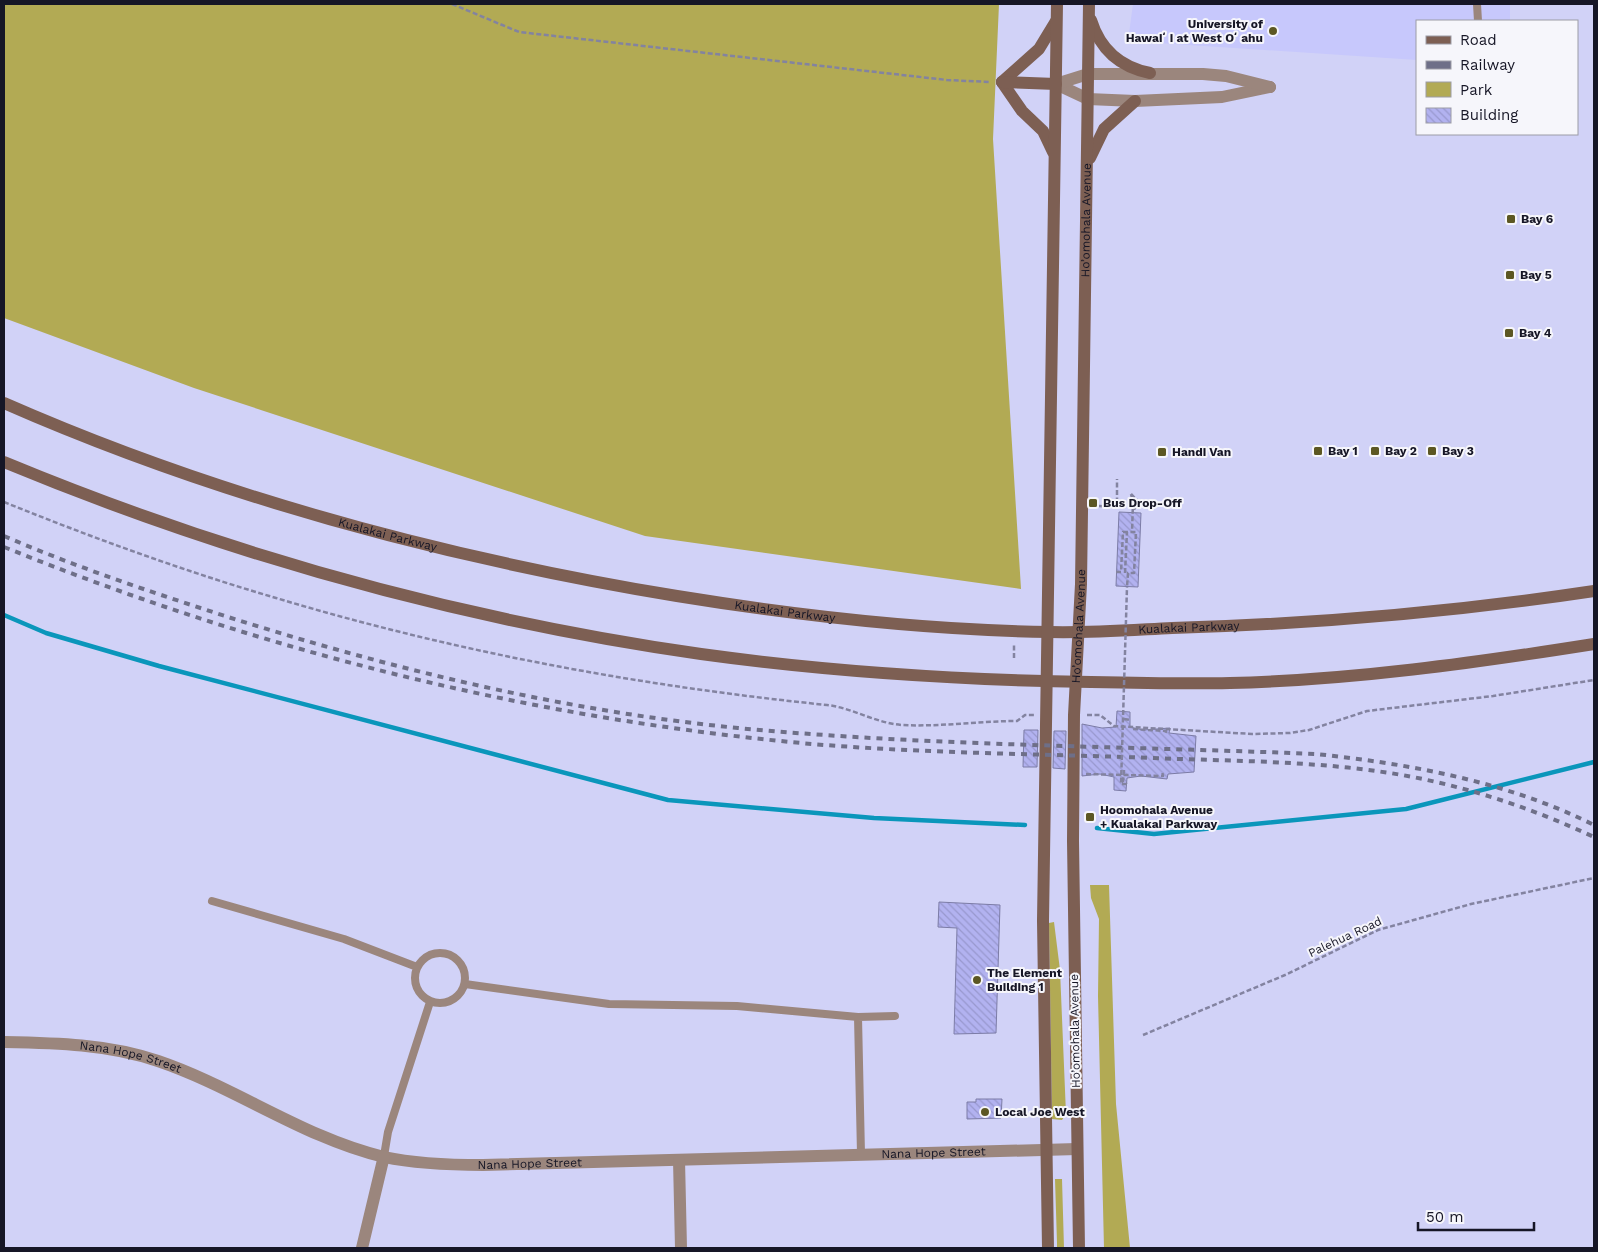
<svg xmlns="http://www.w3.org/2000/svg" width="1598" height="1252" font-family="'Work Sans',sans-serif">
<style>
.built{fill:#c7c8fc}
.green{fill:#b2aa54}
.lines{fill:none;stroke-linecap:round;stroke-linejoin:round}
.stream{stroke:#0a96bb;stroke-width:4.5}
.building{fill:url(#building-back-hatch);stroke:#7c7ca6}
.path{stroke:#8383a0;stroke-width:2.5;stroke-dasharray:5 2.5;stroke-linecap:butt}
.service{stroke:#9b867d;stroke-width:8}
.minor{stroke:#9b867d;stroke-width:12}
.secondary{stroke:#7d5f53;stroke-width:12}
.rail{stroke:#6e6f88;stroke-width:4;stroke-dasharray:6 6;stroke-linecap:butt}
.path-bridge{stroke:#8383a0;stroke-width:2.5;stroke-dasharray:5 2.5;stroke-linecap:butt}
.poi-dot{fill:#5c5723;stroke:#f6f6fb;stroke-width:2}
.labels{text-anchor:middle;dominant-baseline:central;stroke-width:4;stroke-linejoin:round;paint-order:stroke}
.poi-label{font-size:12px;font-weight:bold;fill:#161626;stroke:#f6f6fb;text-anchor:start}
.street-label{font-size:12px;fill:#161626;stroke:#f6f6fb}
</style>
<defs>
<pattern id="building-back-hatch" width="6" height="6" patternUnits="userSpaceOnUse" patternTransform="scale(1.25)"><rect width="6" height="6" fill="#b2b2f0"/><path d="M-1 5l2 2M0 0l6 6M5-1l2 2" fill="none" stroke="#9898ce"/></pattern>
</defs>
<rect width="100%" height="100%" fill="#d1d2f7"/>
<path class="built" d="M1133 4H1510V21H1417V60L1128 41Z"/>
<path class="green" d="M4 4H999L993 139 1021 589 645 536 194 388 4 318Z
M1090 885H1109L1116 1104 1130 1248H1104L1098 996 1099 919 1091 898Z
M1054 922 1060 970 1066 1114 1062 1120 1052 1119 1049 923Z
M1055 1179H1062L1064 1248H1057V1243Z"/>
<g class="lines">
<path class="stream" d="M4 615 46 633 159 666 668 800 874 818 1025 825
M1097 828 1154 834 1406 809 1594 762"/>
</g>
<path class="building" d="M1119 512 1141 513 1138 587 1116 586Z
M1117 711 1130 712V727L1143 730 1170 728 1169 733 1196 736 1194 772 1168 774 1167 779 1141 776 1127 778 1126 791 1114 790V777L1100 774 1082 776V724L1102 728 1116 727Z
M1024 730H1038L1037 767H1023Z
M1054 731H1066L1065 769 1053 768Z
M939 902 1000 905 996 1033 954 1034 957 928 938 927Z
M976 1099H1002L1001 1118 967 1119V1102H976Z"/>
<g class="lines">
<path class="path" d="M452 4 519 32 947 80 990 82
M1131 494 1133 502 1132 532
M1131 494 1139 502 1133 511
M4 502C93 538 184 571 276 598 456 652 640 686 827 705 853 708 875 723 902 725 940 727 979 721 1017 721L1025 715H1034
M1099 506 1117 507V479
M1116 572H1121L1123 532H1136L1134 573H1128L1127 587
M1125 573 1127 532
M1014 658V645
M1087 715H1100L1114 726 1252 734 1290 733 1309 730 1367 711 1493 696 1594 680
M1124 719 1130 720
M1133 729 1166 731 1165 735
M1124 770 1123 782 1127 784
M1086 774 1163 776 1162 771
M1143 1035 1285 975 1378 930 1471 904 1594 878"/>
<path class="service" d="M1477 4 1478 21
M212 901 344 939 417 967
M415 978a25 25 0 1 1 50 0a25 25 0 1 1-50 0Z
M465 984 609 1004 737 1006 858 1017 895 1016
M858 1017 861 1154
M384 1156 388 1132 430 1002"/>
<g class="minor">
<path d="M1056 84 1088 99 1135 101 1222 97 1270 87"/>
<path d="M1056 84 1088 74H1203L1226 76 1270 87"/>
<path id="s1" d="M4 1042C56 1043 108 1044 158 1061 235 1087 304 1138 384 1157 417 1164 450 1165 483 1165L1077 1149"/>
<path d="M679 1160 681 1248"/>
<path d="M362 1248 384 1156"/>
</g>
<g class="secondary">
<path d="M1091 20C1100 49 1120 67 1150 73"/>
<path d="M1002 82 1022 111 1043 131 1053 152"/>
<path d="M1002 82 1039 49 1056 21"/>
<path d="M1002 82 1056 84"/>
<path d="M1090 158 1104 129 1135 101"/>
<path id="s2" d="M4 403C218 497 446 558 677 596 800 616 924 630 1050 632 1090 633 1131 630 1172 628 1313 624 1454 612 1594 591"/>
<path d="M4 462C226 554 463 620 701 654 831 672 961 680 1091 682 1137 683 1184 684 1230 683 1352 680 1474 663 1594 644"/>
<path d="M1048 1248 1043 921 1057 4"/>
<path id="s3" d="M1079 1248 1073 841 1074 715 1081 584 1089 4"/>
</g>
<path class="rail" d="M4 536C76 567 151 592 225 616 391 669 564 711 738 728 929 746 1123 746 1316 754 1411 764 1508 782 1594 825
M4 547C264 652 532 719 812 744 934 754 1057 754 1180 759 1245 761 1311 762 1376 771 1451 781 1525 805 1594 837"/>
<path class="path-bridge" d="M1127 784H1121L1127 587"/>
</g>
<g class="poi-dot">
<circle cx="1273" cy="31" r="5"/>
<rect x="1506" y="214" width="10" height="10" rx="2.5"/>
<rect x="1505" y="270" width="10" height="10" rx="2.5"/>
<rect x="1504" y="328" width="10" height="10" rx="2.5"/>
<rect x="1313" y="446" width="10" height="10" rx="2.5"/>
<rect x="1370" y="446" width="10" height="10" rx="2.5"/>
<rect x="1427" y="446" width="10" height="10" rx="2.5"/>
<rect x="1157" y="447" width="10" height="10" rx="2.5"/>
<rect x="1088" y="498" width="10" height="10" rx="2.5"/>
<rect x="1085" y="812" width="10" height="10" rx="2.5"/>
<circle cx="977" cy="980" r="5"/>
<circle cx="985" cy="1112" r="5"/>
</g>
<g class="labels">
<g class="poi-label">
<text x="1263" y="24" text-anchor="end">University of<tspan x="1263" dy="14">Hawaiʻi at West Oʻahu</tspan></text>
<text x="1521" y="219">Bay 6</text>
<text x="1520" y="275">Bay 5</text>
<text x="1519" y="333">Bay 4</text>
<text x="1328" y="451">Bay 1</text>
<text x="1385" y="451">Bay 2</text>
<text x="1442" y="451">Bay 3</text>
<text x="1172" y="452">Handi Van</text>
<text x="1103" y="503">Bus Drop-Off</text>
<text x="1100" y="810">Hoomohala Avenue<tspan x="1100" dy="14">+ Kualakai Parkway</tspan></text>
<text x="987" y="973">The Element<tspan x="987" dy="14">Building 1</tspan></text>
<text x="995" y="1112">Local Joe West</text>
</g>
<g class="street-label">
<text stroke="none"><textPath href="#s3" startOffset="1028">Ho’omohala Avenue</textPath></text>
<text stroke="none"><textPath href="#s2" startOffset="406">Kualakai Parkway</textPath></text>
<text stroke="none"><textPath href="#s2" startOffset="811">Kualakai Parkway</textPath></text>
<text stroke="none"><textPath href="#s3" startOffset="622">Ho’omohala Avenue</textPath></text>
<text stroke="none"><textPath href="#s2" startOffset="1216">Kualakai Parkway</textPath></text>
<text transform="translate(1345 937) rotate(-25)">Palehua Road</text>
<text transform="translate(1075 1031) rotate(-91)">Ho’omohala Avenue</text>
<text stroke="none"><textPath href="#s1" startOffset="128">Nana Hope Street</textPath></text>
<text stroke="none"><textPath href="#s1" startOffset="952">Nana Hope Street</textPath></text>
<text stroke="none"><textPath href="#s1" startOffset="548">Nana Hope Street</textPath></text>
</g>
</g>
<rect width="1598" height="1252" fill="none" stroke="#161626" stroke-width="10"/>
<rect x="1416" y="20" width="162" height="115" fill="#f6f6fb" stroke="#9c9ca6"/>
<rect x="1426" y="36" width="25" height="8" fill="#7d5f53" stroke="#9c9ca6"/>
<text x="1460" y="45" font-size="15" fill="#161626">Road</text>
<rect x="1426" y="61" width="25" height="8" fill="#6e6f88" stroke="#9c9ca6"/>
<text x="1460" y="70" font-size="15" fill="#161626">Railway</text>
<rect x="1426" y="82" width="25" height="15" fill="#b2aa54" stroke="#9c9ca6"/>
<text x="1460" y="95" font-size="15" fill="#161626">Park</text>
<rect x="1426" y="108" width="25" height="15" fill="url(#building-back-hatch)" stroke="#9c9ca6"/>
<text x="1460" y="120" font-size="15" fill="#161626">Building</text>
<path d="M1418 1222v8h116v-8" fill="none" stroke="#161626" stroke-width="2.5"/>
<text x="1426" y="1222" font-size="15" fill="#161626" stroke="#f6f6fb" stroke-width="4" paint-order="stroke">50 m</text>
</svg>
